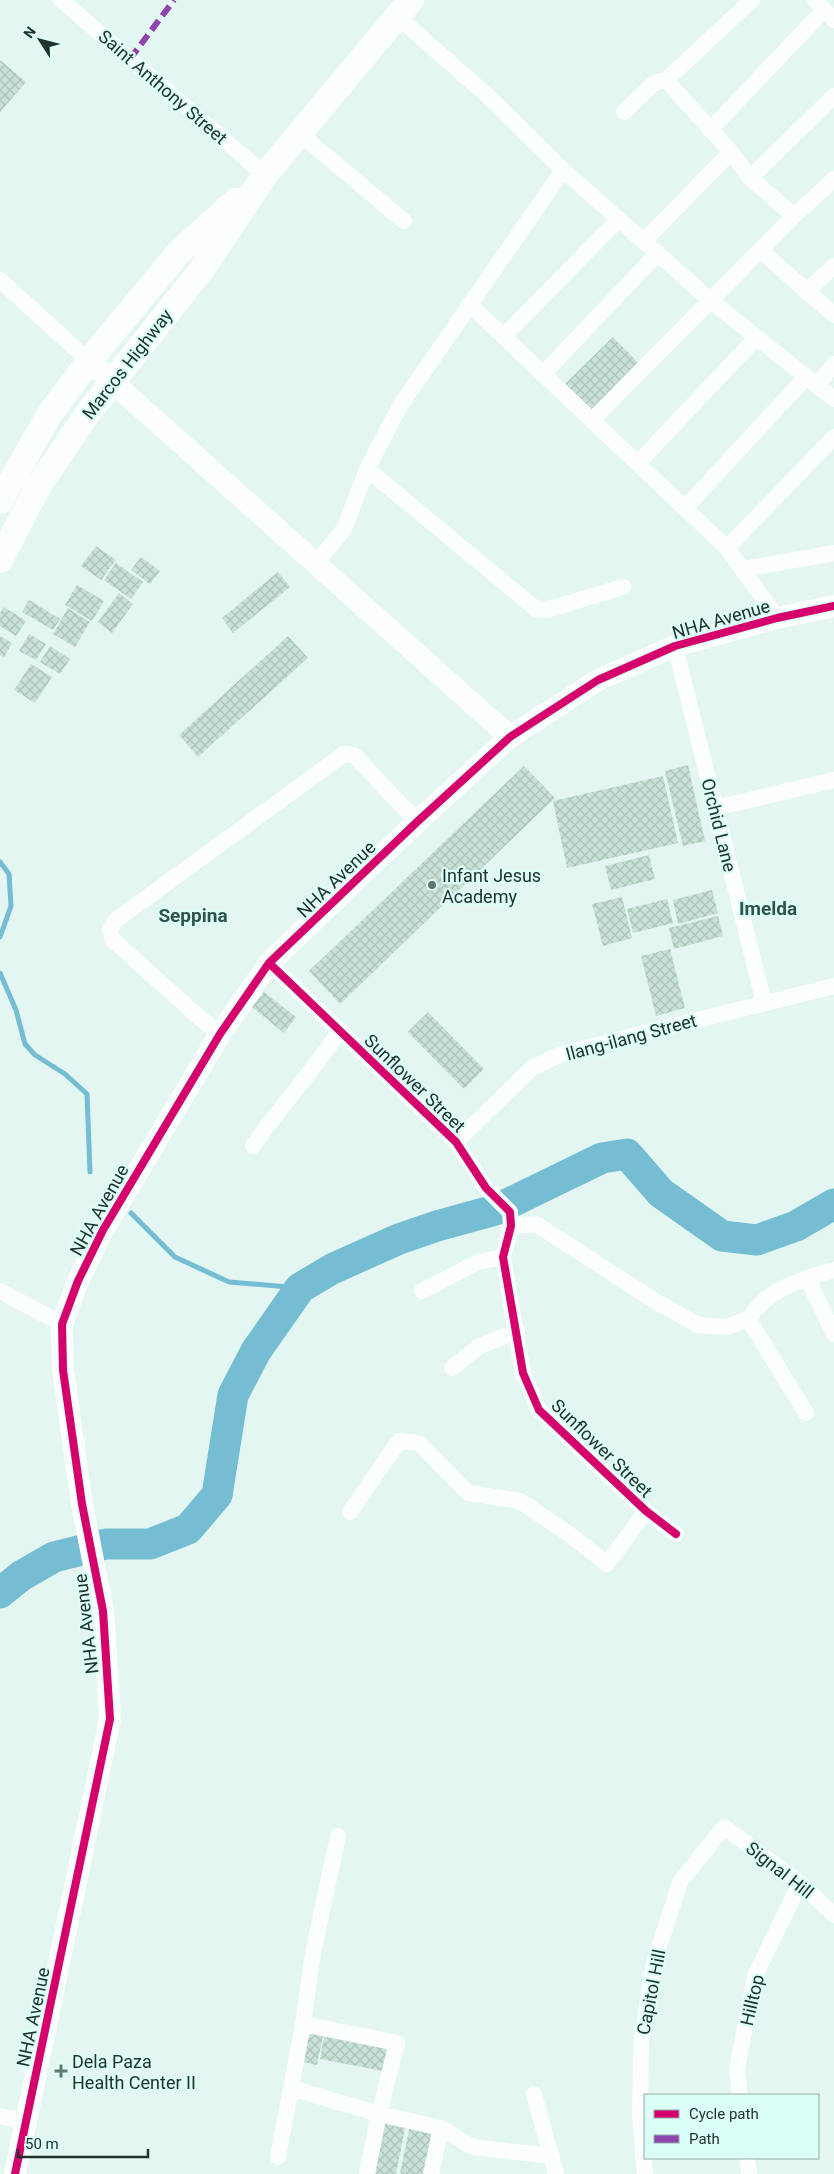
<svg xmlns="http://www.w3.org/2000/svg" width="834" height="2174" font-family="Roboto,sans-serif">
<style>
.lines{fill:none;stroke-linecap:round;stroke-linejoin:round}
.stream{stroke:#74bdd2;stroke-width:5}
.river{stroke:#74bdd2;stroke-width:31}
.building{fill:url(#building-cross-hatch)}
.street{stroke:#fbfefd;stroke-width:16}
.secondary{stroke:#fbfefd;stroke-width:22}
.primary{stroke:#fbfefd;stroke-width:26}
.quiet{stroke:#8e44ad;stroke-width:6;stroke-dasharray:12 6;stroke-linecap:butt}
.cycleway-casing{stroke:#dbfef7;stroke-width:11}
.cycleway{stroke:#d6006c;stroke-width:8}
.poi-dot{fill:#657773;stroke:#dbfef7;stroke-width:2}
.labels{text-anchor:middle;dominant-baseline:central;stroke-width:4.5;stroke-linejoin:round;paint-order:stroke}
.street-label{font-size:18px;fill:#21322f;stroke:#dbfef7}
.poi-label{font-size:18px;fill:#21322f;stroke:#dbfef7;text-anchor:start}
.neighbourhood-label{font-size:19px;font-weight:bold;fill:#2e544e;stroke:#dbfef7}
</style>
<defs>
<pattern id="building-cross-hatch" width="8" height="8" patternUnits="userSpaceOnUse" patternTransform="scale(1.25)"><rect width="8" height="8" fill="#c8e1d6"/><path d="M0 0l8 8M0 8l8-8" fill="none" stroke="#acc2b8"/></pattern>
</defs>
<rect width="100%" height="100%" fill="#e3f6f2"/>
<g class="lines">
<path class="stream" d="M0 862 9 874 11 906 0 937
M0 973 16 1010 25 1044 35 1055 65 1074 87 1094 90 1172
M131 1213 175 1257 229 1282 300 1288"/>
<path class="river" d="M0 1593 21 1576 54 1557 106 1544H150L188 1529 217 1495 233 1395 256 1351 300 1288 332 1269 399 1239 437 1226 495 1210 602 1158 627 1154 661 1193 722 1236 757 1240 796 1226 834 1204"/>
</g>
<path class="building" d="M0 60 26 82 0 112Z
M613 337 642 367 594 415 564 385Z
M96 546 116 560 101 580 81 566Z
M141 557 160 571 150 584 131 570Z
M116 563 143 582 131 599 104 580Z
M278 572 290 587 233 633 222 618Z
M77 585 104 601 92 621 65 605Z
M119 593 133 604 112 633 98 622Z
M29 600 60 619 53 630 22 612Z
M4 607 26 621 16 636 0 626V613Z
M68 608 90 622 75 647 53 634Z
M29 634 46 644 36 660 19 651Z
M0 636 12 643 4 657 0 655Z
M288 636 308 658 198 757 179 735Z
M50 646 70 659 60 674 40 662Z
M31 664 52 677 35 703 14 690Z
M688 765 705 841 683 846 665 771Z
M524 766 555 798 340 1004 309 971Z
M663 776 678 843 567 868 553 801Z
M649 855 655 879 611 890 605 866Z
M712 890 718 913 678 924 673 900Z
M622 897 632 938 603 946 592 904Z
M667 899 673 923 633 933 627 909Z
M718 916 723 936 674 949 669 928Z
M670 949 685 1008 656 1016 641 956Z
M264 992 296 1017 284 1033 252 1007Z
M428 1012 484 1069 464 1089 408 1032Z
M305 2028 324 2031 317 2065 298 2061Z
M325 2032 388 2044 383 2071 320 2059Z
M383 2118 406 2123 396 2174H372Z
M410 2125 435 2130 426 2174H400Z"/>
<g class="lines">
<path class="street" d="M61 0 265 175
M815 0 834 20
M397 16 490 98 563 170 710 300 834 399
M666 80 731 152 750 178 794 216
M624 112 654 83 666 80 752 0
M710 130 823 11
M299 133 404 221
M750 178 834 96
M644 241 731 152
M760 250 834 315
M0 280 89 361
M806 292 834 266
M469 304 727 548 777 618
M504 336 619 219
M543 374 658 253
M817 385 834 364
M592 420 794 216 834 179
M638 463 757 337
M367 469 536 609 546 610 623 587
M685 508 806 377
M727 548 834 437
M316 563 344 529 367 469 400 406 563 170
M744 569 834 553
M675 646 764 1003
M715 808 834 780
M269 963 456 1142 486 1188 510 1212 511 1226 503 1257 523 1373 539 1410 646 1511 676 1534
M220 1034 201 1019 113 940 110 929 116 920 344 754 353 755 357 758 402 806 418 821
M456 1142 532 1068 561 1054 834 986
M253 1146C280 1106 314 1071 340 1030
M511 1226 536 1224 655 1301 698 1325 727 1327 750 1318
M807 1278 834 1334
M0 1291 62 1324
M422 1291 478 1262 503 1257
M452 1368 478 1347 517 1331
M806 1413 752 1325 750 1318C765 1290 805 1278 834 1270
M350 1512 399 1441 419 1443 468 1493 520 1501 569 1534 607 1564 646 1511
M303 2024 397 2043 379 2114 367 2174
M291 2088 379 2114 441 2128 469 2145 479 2148 552 2156
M534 2094 556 2174
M740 2095 737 2069 755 1976 800 1883
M0 2116 26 2122
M278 2157 303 2024 313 1953 338 1836
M747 2158 749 2174
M431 2174 441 2128
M645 2174 640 2117 641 2043 654 1963 680 1882 724 1827 800 1883 834 1915"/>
<path class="secondary" d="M89 361 510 737
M15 2174 110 1719 103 1611 82 1504 63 1370 62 1324 78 1281 103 1230 220 1034 269 963 418 821 510 737 598 680 675 646 777 618 834 606"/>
<path class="primary" d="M0 501 49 415 89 361 179 252 236 201
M0 560 39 485 88 413 202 269 265 175 411 0"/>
<path class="quiet" d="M130 59 174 0"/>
<defs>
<path id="cycleway" d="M269 963 456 1142 486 1188 510 1212 511 1226 503 1257 523 1373 539 1410 646 1511 676 1534
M15 2174 110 1719 103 1611 82 1504 63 1370 62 1324 78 1281 103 1230 220 1034 269 963 418 821 510 737 598 680 675 646 777 618 834 606"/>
</defs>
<use href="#cycleway" class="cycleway-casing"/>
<use href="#cycleway" class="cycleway"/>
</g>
<g class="poi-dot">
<circle cx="432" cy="885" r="5"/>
<path d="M58.5 2063.5h5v5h5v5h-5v5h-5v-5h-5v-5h5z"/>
</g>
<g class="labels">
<g class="street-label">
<text transform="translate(163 87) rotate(41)">Saint Anthony Street</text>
<text transform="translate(127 364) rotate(-52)">Marcos Highway</text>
<text transform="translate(721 619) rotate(-16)">NHA Avenue</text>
<text transform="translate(719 825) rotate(76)">Orchid Lane</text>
<text transform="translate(336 879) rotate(-44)">NHA Avenue</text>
<text transform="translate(631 1037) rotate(-15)">Ilang-ilang Street</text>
<text transform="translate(415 1083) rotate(44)">Sunflower Street</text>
<text transform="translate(99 1210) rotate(-61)">NHA Avenue</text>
<text transform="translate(602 1448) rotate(44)">Sunflower Street</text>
<text transform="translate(86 1624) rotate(-97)">NHA Avenue</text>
<text transform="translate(780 1870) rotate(38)">Signal Hill</text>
<text transform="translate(651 1992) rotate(-79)">Capitol Hill</text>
<text transform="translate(752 2000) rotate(-77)">Hilltop</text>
<text transform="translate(33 2017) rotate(-78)">NHA Avenue</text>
</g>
<g class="poi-label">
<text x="442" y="875">Infant Jesus<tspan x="442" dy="21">Academy</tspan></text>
<text x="72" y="2061">Dela Paza<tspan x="72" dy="21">Health Center II</tspan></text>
</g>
<g class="neighbourhood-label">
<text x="768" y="908">Imelda</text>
<text x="193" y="915">Seppina</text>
</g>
</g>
<rect x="644" y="2094" width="175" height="65" fill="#dbfef7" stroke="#91aca7"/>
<rect x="654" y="2110" width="25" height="8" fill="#d6006c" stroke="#91aca7"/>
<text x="689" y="2119" font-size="15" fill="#21322f">Cycle path</text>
<rect x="654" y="2135" width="25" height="8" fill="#8e44ad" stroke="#91aca7"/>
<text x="689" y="2144" font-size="15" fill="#21322f">Path</text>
<g transform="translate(40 40) rotate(306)" stroke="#dbfef7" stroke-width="4" paint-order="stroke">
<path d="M0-4L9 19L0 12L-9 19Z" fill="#21322f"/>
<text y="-8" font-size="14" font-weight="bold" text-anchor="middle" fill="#21322f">N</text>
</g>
<path d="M18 2149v8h130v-8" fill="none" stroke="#21322f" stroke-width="2.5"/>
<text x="25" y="2149" font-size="15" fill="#21322f" stroke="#dbfef7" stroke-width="4" paint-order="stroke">50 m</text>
</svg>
